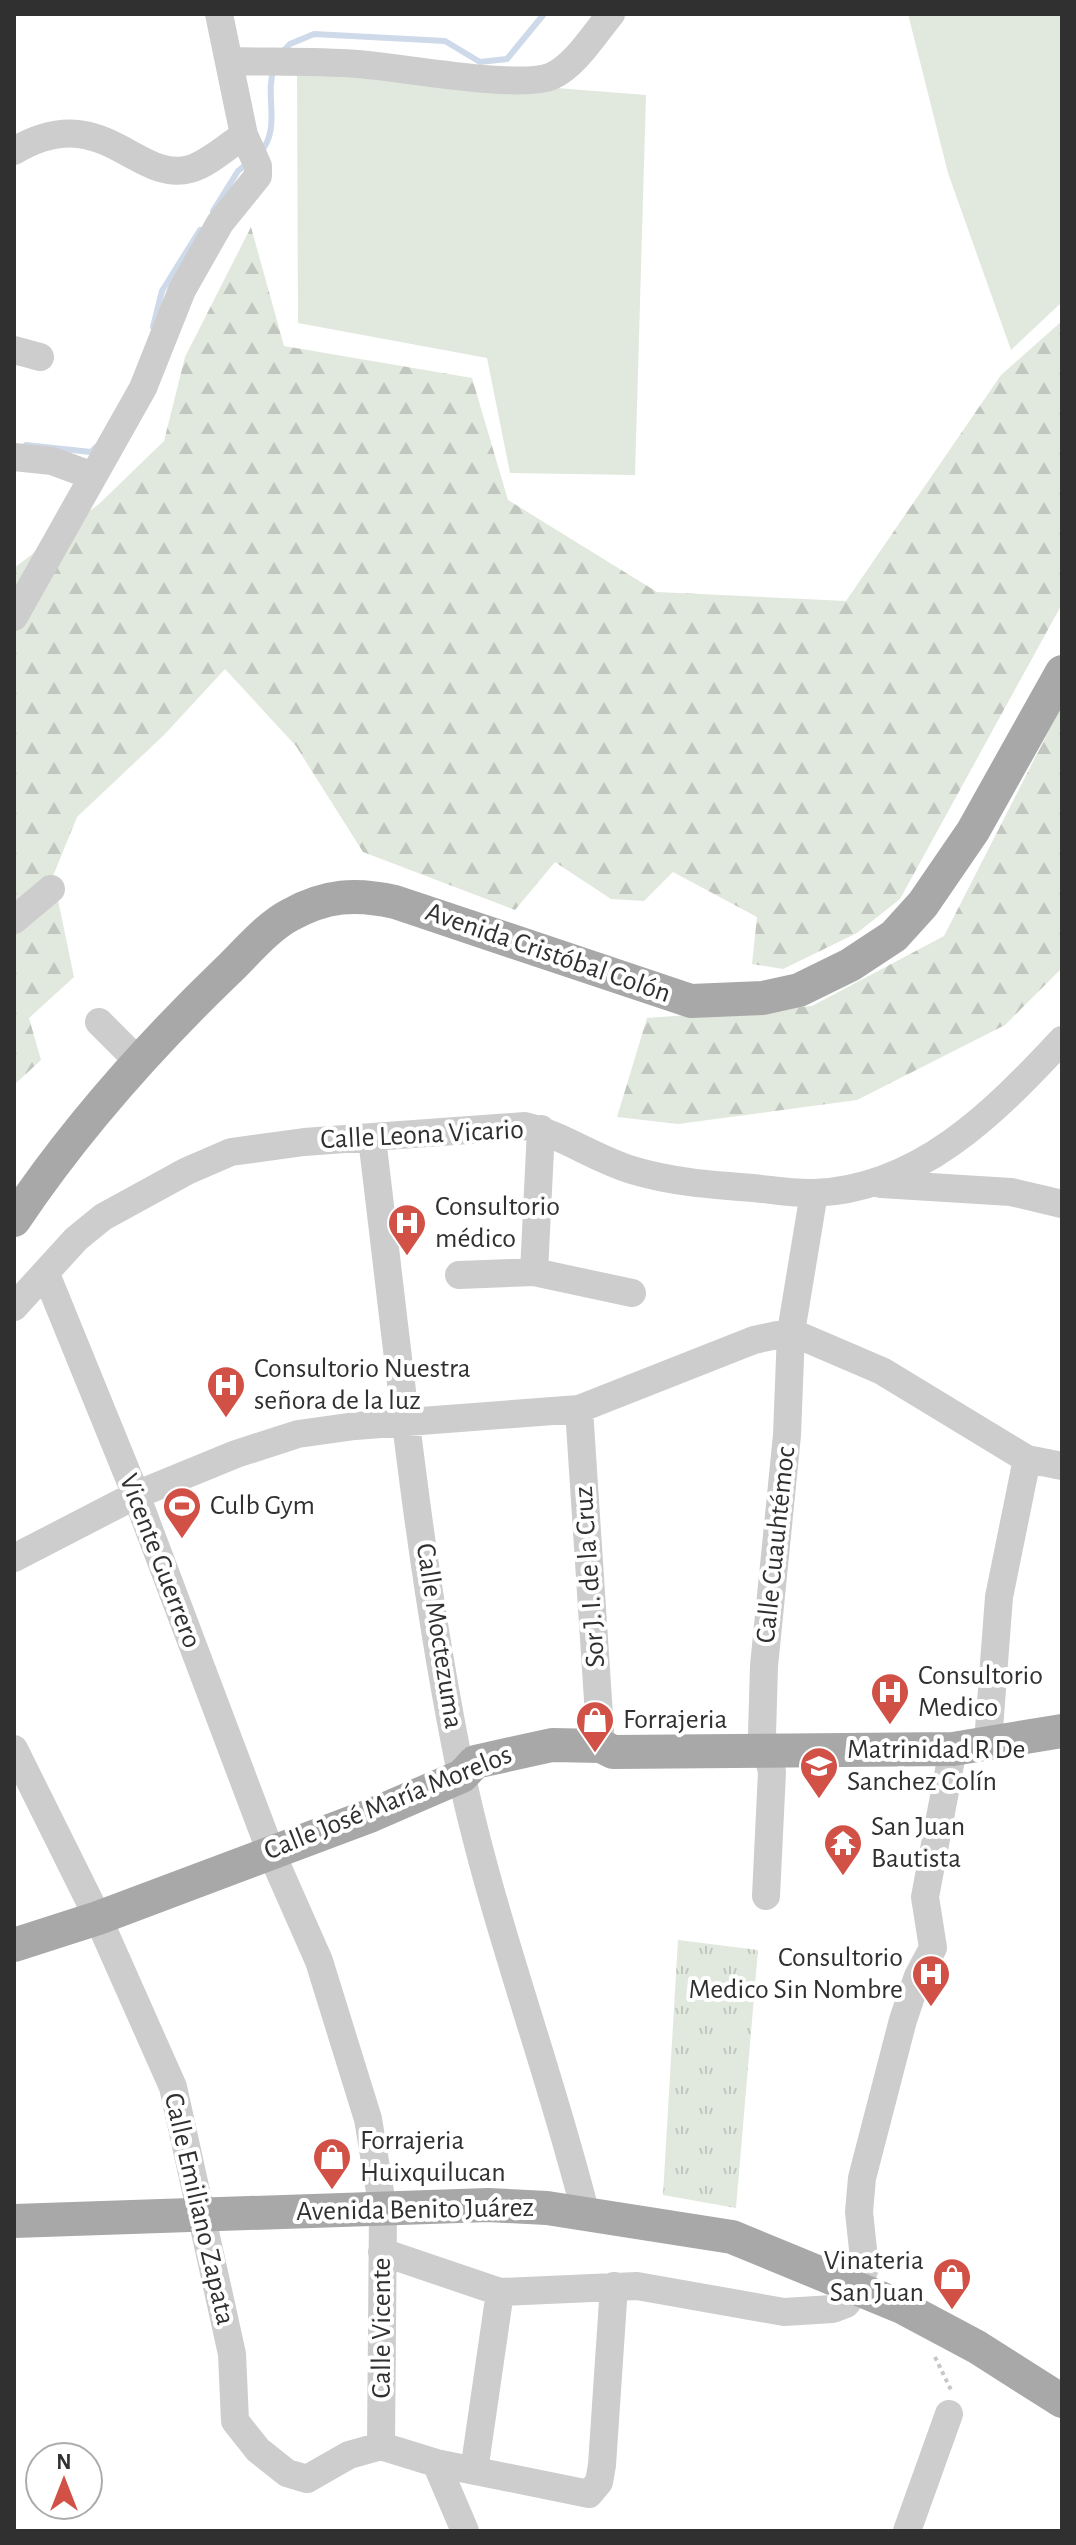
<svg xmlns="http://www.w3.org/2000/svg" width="1076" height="2545" font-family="'Alegreya Sans',sans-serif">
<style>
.grass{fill:url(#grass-tufts)}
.forest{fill:url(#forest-firs)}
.garden{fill:#e1e8dd}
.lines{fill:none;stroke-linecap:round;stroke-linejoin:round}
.stream{stroke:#cedae9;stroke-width:6}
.path{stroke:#c7c7c7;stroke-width:4;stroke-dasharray:4 4;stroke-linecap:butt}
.minor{stroke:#cdcdcd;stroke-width:28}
.major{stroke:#a8a8a8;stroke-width:34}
.labels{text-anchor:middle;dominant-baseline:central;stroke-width:8;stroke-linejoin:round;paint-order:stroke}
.street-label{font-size:28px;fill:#303030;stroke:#fff}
.poi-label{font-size:28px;fill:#303030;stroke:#fff;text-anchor:start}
</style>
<defs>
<pattern id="grass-tufts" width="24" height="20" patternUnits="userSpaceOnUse" patternTransform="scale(2)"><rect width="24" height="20" fill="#e1e8dd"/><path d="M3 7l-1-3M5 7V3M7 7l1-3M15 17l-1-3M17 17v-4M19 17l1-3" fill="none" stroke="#c1c7be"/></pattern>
<pattern id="forest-firs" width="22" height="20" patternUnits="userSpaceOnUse" patternTransform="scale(2)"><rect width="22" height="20" fill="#e1e8dd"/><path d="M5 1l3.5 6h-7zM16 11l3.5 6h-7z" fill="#c1c7be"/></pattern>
</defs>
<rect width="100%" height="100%" fill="#fff"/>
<path class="grass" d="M678 1940 758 1950 736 2208 663 2195Z"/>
<path class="forest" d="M251 227 284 346 472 378 508 500 657 592 846 601 1001 375 1062 321V604L900 899 857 933 783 969 752 964 757 917 673 872 644 901 611 899 555 862 515 910 363 852 296 746 225 669 164 735 77 817 53 876 74 977 29 1018 41 1060 14 1085V568L99 504 164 441 185 357Z
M1062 705V968L1005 1025 857 1100 678 1124 617 1117 647 1018 812 1006 944 936Z"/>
<path class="garden" d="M908 14H1062V302L1011 350 948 173Z
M297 68 646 95 635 475 510 473 487 358 298 323Z"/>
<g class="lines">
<path class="stream" d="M283 51 290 44 314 34 445 41 480 62 507 59 544 14
M260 153C282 127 264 97 274 68
M213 211 238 171 249 162
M153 327 162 291 200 230
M26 445 91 452 96 447"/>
<path class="path" d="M935 2357 952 2392"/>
<path class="minor" d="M230 61C273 62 316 61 358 64 400 67 520 90 552 76 575 66 595 33 611 14
M14 151C103 98 135 184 190 169 208 164 228 146 244 135
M14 350 40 357
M14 457 52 461 93 476
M14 617 143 388 182 290 220 223 258 176V166L244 135 219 14
M14 920 51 889
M99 1022 139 1062
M372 1139C398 1350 418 1564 461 1773 493 1923 549 2067 586 2215
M881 1184 1011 1192 1062 1204
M534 1272 541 1129
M46 1274 136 1495 270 1850 319 1961 368 2119 383 2210 381 2446
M459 1275 534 1272 632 1293
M14 1307 76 1239 103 1217 187 1171 231 1152 304 1142 525 1126C563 1135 595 1159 632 1170 671 1182 712 1185 753 1188 773 1190 794 1194 814 1193 919 1189 994 1113 1062 1040
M579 1409 601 1746
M14 1558 136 1495 236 1454 298 1434 355 1426 579 1409 754 1340 791 1332 882 1371 1027 1459 1062 1466
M988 1742 999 1597 1027 1459
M14 1749 98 1918 173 2087 232 2354 235 2421 258 2450 287 2473 307 2479 349 2455 381 2446 436 2463 589 2494 599 2482 602 2465 614 2286
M766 1896 772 1772 762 1734 764 1666 787 1435 791 1332 814 1193
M382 2252 500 2292 637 2286 784 2312 833 2309 846 2304 857 2289 865 2268 859 2212 862 2178 903 2020 918 1976 933 1948 925 1897 953 1749
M436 2463 465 2531
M474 2471 500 2292
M907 2531 949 2414"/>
<path class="major" d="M14 1220C75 1129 148 1047 227 971 246 953 267 927 290 915 326 895 356 893 395 902L691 1001 763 998 799 990 850 965 894 936 923 904 973 831 1062 672
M14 1945 98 1918 372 1815 462 1776 475 1762 552 1745 601 1746 613 1752 953 1749 1062 1731
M14 2221 488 2205 547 2208 732 2237 902 2307 977 2347 1062 2401"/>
</g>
<defs>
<symbol id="hospital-pin" viewBox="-11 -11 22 30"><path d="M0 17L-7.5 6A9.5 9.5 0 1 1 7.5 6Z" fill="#d25147" stroke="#fff"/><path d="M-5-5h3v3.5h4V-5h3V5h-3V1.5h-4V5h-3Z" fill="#fff"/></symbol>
<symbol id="stadium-pin" viewBox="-11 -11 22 30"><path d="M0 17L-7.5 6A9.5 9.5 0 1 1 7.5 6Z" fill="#d25147" stroke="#fff"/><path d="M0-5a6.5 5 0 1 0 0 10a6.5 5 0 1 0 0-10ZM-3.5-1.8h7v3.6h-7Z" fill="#fff"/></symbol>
<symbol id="shop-pin" viewBox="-11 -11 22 30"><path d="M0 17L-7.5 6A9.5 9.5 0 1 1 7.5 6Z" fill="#d25147" stroke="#fff"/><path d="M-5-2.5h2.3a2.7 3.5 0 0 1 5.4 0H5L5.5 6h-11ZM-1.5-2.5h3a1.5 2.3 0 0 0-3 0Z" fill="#fff"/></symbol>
<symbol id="school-pin" viewBox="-11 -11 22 30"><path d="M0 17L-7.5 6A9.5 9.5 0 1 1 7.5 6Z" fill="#d25147" stroke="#fff"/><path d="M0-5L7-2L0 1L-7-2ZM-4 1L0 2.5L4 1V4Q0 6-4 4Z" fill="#fff"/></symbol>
<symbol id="temple-pin" viewBox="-11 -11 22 30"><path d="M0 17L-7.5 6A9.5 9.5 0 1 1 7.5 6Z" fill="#d25147" stroke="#fff"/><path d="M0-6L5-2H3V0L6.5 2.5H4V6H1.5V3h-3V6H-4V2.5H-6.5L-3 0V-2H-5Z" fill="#fff"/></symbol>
</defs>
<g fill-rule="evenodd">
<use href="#hospital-pin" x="385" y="1201" width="44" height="60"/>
<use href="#hospital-pin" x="204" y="1363" width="44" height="60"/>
<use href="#stadium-pin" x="160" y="1484" width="44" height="60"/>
<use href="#hospital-pin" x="868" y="1670" width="44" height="60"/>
<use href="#shop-pin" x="573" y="1698" width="44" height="60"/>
<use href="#school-pin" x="797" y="1744" width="44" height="60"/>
<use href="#temple-pin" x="821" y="1821" width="44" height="60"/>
<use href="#hospital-pin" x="909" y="1952" width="44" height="60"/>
<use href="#shop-pin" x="310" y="2135" width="44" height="60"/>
<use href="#shop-pin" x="930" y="2255" width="44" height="60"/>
</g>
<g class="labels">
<g class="street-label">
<text transform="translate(548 953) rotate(19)">Avenida Cristóbal Colón</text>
<text transform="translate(422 1135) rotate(-3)">Calle Leona Vicario</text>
<text transform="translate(776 1545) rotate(-84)">Calle Cuauhtémoc</text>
<text transform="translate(160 1561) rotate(69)">Vicente Guerrero</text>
<text transform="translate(590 1577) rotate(-94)">Sor J. I. de la Cruz</text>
<text transform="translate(439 1636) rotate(81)">Calle Moctezuma</text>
<text transform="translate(388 1803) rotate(-22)">Calle José María Morelos</text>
<text transform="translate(199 2209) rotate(77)">Calle Emiliano Zapata</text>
<text transform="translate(415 2210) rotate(-1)">Avenida Benito Juárez</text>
<text transform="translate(382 2328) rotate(-90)">Calle Vicente</text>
</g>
<g class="poi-label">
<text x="435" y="1207">Consultorio<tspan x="435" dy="32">médico</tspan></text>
<text x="254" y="1369">Consultorio Nuestra<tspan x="254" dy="32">señora de la luz</tspan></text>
<text x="210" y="1506">Culb Gym</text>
<text x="918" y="1676">Consultorio<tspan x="918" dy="32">Medico</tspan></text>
<text x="623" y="1720">Forrajeria</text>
<text x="847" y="1750">Matrinidad R De<tspan x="847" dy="32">Sanchez Colín</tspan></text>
<text x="871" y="1827">San Juan<tspan x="871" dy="32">Bautista</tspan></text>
<text x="903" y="1958" text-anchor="end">Consultorio<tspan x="903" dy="32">Medico Sin Nombre</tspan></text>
<text x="360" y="2141">Forrajeria<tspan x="360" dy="32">Huixquilucan</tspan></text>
<text x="924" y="2261" text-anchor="end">Vinateria<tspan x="924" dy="32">San Juan</tspan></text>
</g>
</g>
<rect width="1076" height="2545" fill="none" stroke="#303030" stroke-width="32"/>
<g transform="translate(64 2481)"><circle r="38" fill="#ffffff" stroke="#acacac" stroke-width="2"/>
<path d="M0-6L14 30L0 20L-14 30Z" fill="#d25147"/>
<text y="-12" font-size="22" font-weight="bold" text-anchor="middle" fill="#303030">N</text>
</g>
</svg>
